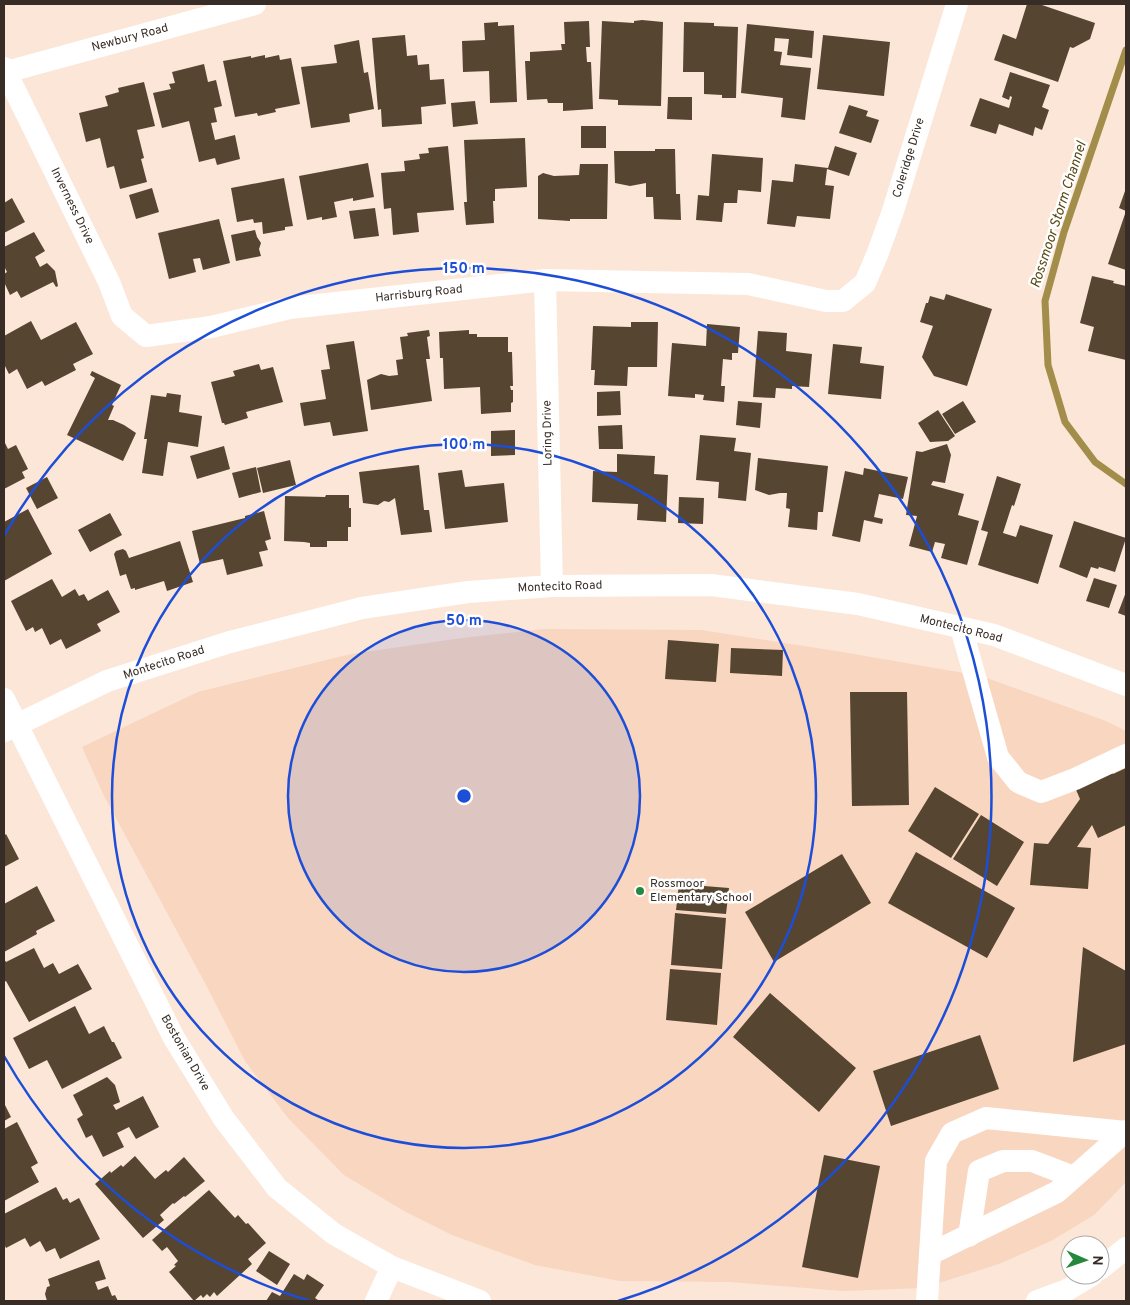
<svg xmlns="http://www.w3.org/2000/svg" width="1130" height="1305" font-family="Overpass,sans-serif">
<style>
.built{fill:#f8d6c0}
.lines{fill:none;stroke-linecap:round;stroke-linejoin:round}
.stream{stroke:#a28d4a;stroke-width:7}
.building{fill:#554531}
.minor{stroke:#fff;stroke-width:22}
.ring{fill:none;stroke:#1d4ed8;stroke-width:2.5}
.poi-dot{fill:#26883c;stroke:#fff;stroke-width:2}
.labels{text-anchor:middle;dominant-baseline:central;stroke-width:5;stroke-linejoin:round;paint-order:stroke}
.street-label{font-size:12px;fill:#372d26;stroke:#fff}
.poi-label{font-size:12px;fill:#372d26;stroke:#fff;text-anchor:start}
.water-label{font-size:14px;font-style:italic;fill:#594915;stroke:#fff}
.centre{fill:#1d4ed8;stroke:#fff;stroke-width:2.5}
.ring-label{font-size:15px;text-anchor:middle;font-weight:bold;fill:#1d4ed8;stroke:#fff;stroke-width:5;stroke-linejoin:round;paint-order:stroke}
</style>
<rect width="100%" height="100%" fill="#fce6d7"/>
<path class="built" d="M543 629 701 630 842 652 981 676 1106 721 1126 731V1182L1094 1215 1051 1241 999 1264 923 1288 843 1291 730 1282 620 1281 535 1265 452 1235 404 1211 344 1175 288 1118 245 1061 206 985 104 796 82 747 198 692 351 654 462 638Z"/>
<g class="lines">
<path class="stream" d="M1126 50 1064 232 1045 301 1048 365 1065 422 1095 462 1126 484"/>
</g>
<path class="building" d="M1027 4H1039L1095 23 1090 39 1073 48 1070 47 1058 82 994 60 1003 34 1016 39Z
M642 20 663 22 661 106 618 105V100L599 99 602 21 634 23V21Z
M589 21 590 47H586L587 62H591L593 109 563 111V103H548L547 99 527 100 525 61H530V52L562 50 561 44H565L564 22Z
M498 22V26L514 25 517 102 490 103 489 71 463 72 462 41 485 40 484 23Z
M684 22 714 23V26L738 27 736 98H722V95L704 94V72H683Z
M747 24 814 31 812 58 787 55 789 39 775 38 774 51 782 52 780 65 811 68 805 120 781 117 783 98 741 93Z
M405 35 407 56 417 55 418 65 429 64 430 80 444 79 446 104 421 107 422 124 382 127 381 109 378 110 372 38Z
M823 35 890 42 884 96 817 89Z
M359 40 364 73 368 72 374 109 349 114 350 122 311 128 301 67 337 63 334 45Z
M265 55V58L279 55 280 60 291 58 300 104 275 109 276 112 258 116 257 113 235 117 223 61 251 56V58Z
M204 64 208 82 216 80 222 106 214 108 217 122 211 123 215 140 235 135 240 159 217 165 215 158 199 162 189 121 162 128 153 93 171 89 169 84 175 83 172 72Z
M1010 72 1050 85 1042 107 1049 110 1042 130 1035 127 1033 136 999 124 996 134 970 126 980 98 1009 108 1012 97 1010 96 1009 100 1002 97Z
M144 82 155 126 137 130 144 158 141 159 147 182 120 189 114 166 107 168 100 138 86 142 79 113 108 106 105 96 119 92 118 88Z
M668 97H692V120L667 119Z
M475 101 478 124 453 127 451 103Z
M849 105 868 111 866 116 879 120 871 143 839 133Z
M581 126H606V148H581Z
M525 138 527 187 495 189V201H493L494 223 466 225 464 202H467L464 140Z
M448 146 454 210 417 213 419 232 393 235 391 208 384 209 381 173 405 171 404 161 420 159 419 154 429 153 428 148Z
M835 146 857 153 849 176 827 169 825 185 834 186 830 219 797 216 795 227 767 224 772 180 793 182 795 164 828 168Z
M655 149H675L676 194H680L681 220 654 219 653 197H646V183L630 186 615 183 614 151H655Z
M712 154 763 158 761 192 738 190 737 203H724L722 222 696 220 698 195 709 196Z
M368 163 374 197 353 201V198L334 202 337 217 322 220V217L307 220 299 176Z
M580 164H608L607 219H570V221L538 219V176L543 173 554 176 579 175Z
M284 178 293 226 285 227V230L263 234 262 222 254 223 253 219 237 222 231 188Z
M152 188 159 212 136 219 129 195Z
M1125 191H1126V211L1119 208Z
M12 198 25 222 4 233V203Z
M375 208 379 236 354 239 349 211Z
M1126 211V270L1108 264Z
M219 219 230 263 203 270 200 258 193 259 196 272 169 279 158 233Z
M255 230 257 237 261 243 259 249 261 256 236 261 231 235Z
M34 232 45 251 35 257 40 267 47 263 55 271 58 286 56 287 53 282 21 298 17 291 10 295 4 282V274L7 272 4 266V247Z
M1092 276 1114 281 1113 283 1126 286V360L1088 351 1094 327 1080 323Z
M946 294 992 309 967 386 934 376 922 357 933 326 920 322 926 303H928L930 296 944 300Z
M31 321 41 340 76 322 93 354 73 364 76 370 45 386 42 381 27 389 17 369 9 374 4 364V336Z
M631 322H658L657 367H628L627 386 594 385 595 370H591L593 326 631 327Z
M707 324 740 327 738 353H732V360L723 359 721 386H725L724 402 703 400 704 395 695 394V398L668 396 672 343 706 346Z
M429 330 430 336 427 337 430 359H426L432 401 371 410 367 380 381 374 389 376 398 375 396 360 403 359 400 337 408 336 407 333Z
M469 330V334H477V337H508V352H512L513 386H510L511 390H513V402L511 403V412L481 414 480 387 444 389 443 358H440L439 332Z
M758 331 787 333 786 351 812 354 809 387 792 386V389L776 388 775 398 753 397Z
M354 341 368 431 333 436 330 422 304 426 300 403 326 399 321 370 330 369 326 345Z
M833 344 862 347 860 363 884 366 881 399 828 394Z
M259 364 261 370 273 367 283 402 246 412 248 418 225 425 224 423H222L211 382 235 376 233 371Z
M92 371 121 385 112 405 114 406 108 420H113L124 425 136 433 123 461 67 435 95 378 90 375Z
M620 391 621 415 597 416V392Z
M167 393 181 395 179 412 202 416 198 447 168 442 163 476 142 473 147 439H144L151 395 166 397Z
M738 401 762 403 760 428 736 425Z
M963 401 976 422 955 434 942 414Z
M938 410 955 436 948 441 930 442 918 423Z
M622 425 623 449H599L598 426Z
M515 430V455L491 456V431Z
M700 435 736 438 734 451 751 453 746 501 718 498 719 482 696 480Z
M4 443H5L8 449 16 445 28 469 22 472 25 478 4 489Z
M947 444 951 455 945 483 933 481 931 485 964 494 958 515 979 521 967 565 941 558 945 544 935 542 932 552 909 546 917 516 906 515 916 451 922 452Z
M224 446 230 469 197 479 190 456Z
M617 454 655 456 654 474 668 475 666 522 637 520 638 504 592 502 593 471 617 472Z
M758 458 828 466 823 512H818L817 530 788 527 790 509 786 508 787 493H780L769 495 755 490Z
M290 460 296 485 263 493 257 468Z
M419 465 424 510H429L432 532 401 535 395 498 389 502 384 501 378 505 363 503 359 472Z
M256 467 261 492 239 498 232 473Z
M864 468 908 477 903 499 879 494 874 517 883 519 882 524 864 520 860 542 832 536 845 471 863 475Z
M462 470 465 487 504 483 508 522 445 529 438 473Z
M997 476 1021 484 1014 506 1012 505 1003 533 1016 537 1020 525 1053 535 1038 584 978 565 988 532 981 530Z
M47 477 58 498 37 509 26 488Z
M326 495H349V508H351V527H348V541H327V547H310V543L304 542 284 541 285 496 325 497Z
M679 497 704 498 703 524 678 523Z
M28 509 52 554 4 581V522Z
M264 511 271 539 265 541 268 550 259 552 263 566 227 575 223 559 200 564 192 531 245 518V516Z
M110 513 122 535 90 552 78 530Z
M1074 521 1126 538 1115 572 1099 567 1098 569 1091 567 1087 578 1059 567Z
M180 541 193 582 167 591 164 581 135 590V588L131 589 126 574 120 576 114 554 116 551 123 549 126 551 129 558Z
M1094 578 1117 585 1109 608 1086 601Z
M52 579 62 597 75 589 79 596 84 594 88 601 108 590 120 612 97 624 101 631 66 649 61 639 50 645 42 628 35 632 33 627 26 631 11 601Z
M1126 592V616L1118 613Z
M668 640 719 644 716 682 665 679Z
M731 648 783 650 782 676 730 673Z
M850 692H907L909 805 852 806Z
M1110 768 1113 774 1126 768V825L1098 838 1092 825 1077 847 1091 848 1088 889 1030 885 1034 843 1048 844 1080 799 1074 785Z
M935 787 979 814 951 858 908 831Z
M981 815 1024 842 997 886 953 859Z
M6 834 19 859 4 867V836Z
M916 852 1015 908 987 958 888 903Z
M842 854 871 903 774 962 745 912Z
M679 884 729 888 726 914 676 910Z
M37 886 55 921 36 931 37 934 4 952V904Z
M675 913 726 918 722 969 671 965Z
M1083 947 1126 971V1044L1073 1062Z
M34 948 44 968 53 963 59 974 78 964 92 989 29 1022 6 981 4 982V959L6 962Z
M670 969 721 973 717 1025 666 1020Z
M770 993 856 1068 819 1112 733 1037Z
M75 1006 89 1034 104 1026 112 1042H114L122 1058 62 1089 47 1060 29 1069 13 1038Z
M980 1035 999 1089 891 1126 873 1071Z
M107 1077 115 1085 120 1102 113 1105 116 1110 143 1096 159 1127 136 1139 129 1127 117 1133 124 1147 103 1157 92 1135 86 1138 77 1119 83 1115 73 1095Z
M4 1103 11 1117 4 1121Z
M17 1122 38 1163 31 1167 39 1182 4 1201V1129Z
M824 1155 880 1166 858 1278 802 1267Z
M135 1156 155 1179 166 1170 168 1172 184 1157 205 1181 185 1197 184 1196 174 1204 173 1203 160 1215 164 1220 143 1238 95 1184 110 1171 111 1173 121 1165 123 1167Z
M56 1187 63 1200 67 1198 70 1203 79 1198 100 1239 60 1259 55 1248 46 1252 40 1241 30 1247 25 1238 6 1248 4 1244V1214Z
M209 1190 235 1218 238 1215 246 1224 248 1223 266 1243 248 1259 252 1264 217 1296 214 1292 210 1297 207 1294 203 1298 201 1295 194 1301 169 1272 176 1266 174 1265 178 1261 167 1247 162 1251 152 1240Z
M269 1251 290 1264 277 1285 256 1271Z
M99 1260 106 1279 95 1282 98 1290 108 1286 112 1296 115 1295 118 1301H47L45 1294 47 1287 50 1286 48 1279Z
M294 1274 304 1280 307 1274 324 1285 315 1298 318 1300 317 1301H266L272 1292 280 1296Z"/>
<g class="lines">
<path class="minor" d="M4 68 109 282 122 316 146 336 211 327 290 308 545 280 748 284 826 301H843L865 283 877 255 893 211 957 4
M6 72 255 4
M545 280 552 586
M961 628 998 757 1018 782 1041 792 1075 779 1126 755
M4 699 174 1038 224 1119 277 1188 334 1234 392 1267 480 1301
M4 731 107 681 230 642 362 608 468 592 552 586 711 585 858 604 994 635 1126 685
M969 1236 979 1171 1003 1161H1032L1074 1177
M930 1254 1057 1192 1126 1131
M1100 1269 1126 1248
M376 1301 392 1267
M927 1301 936 1161 952 1133 986 1118 1126 1132
M1037 1301 1067 1290 1092 1275"/>
</g>
<circle cx="464" cy="796" r="176" fill="#1d4ed8" fill-opacity=".12"/>
<g class="ring">
<circle cx="464" cy="796" r="176"/>
<circle cx="464" cy="796" r="352"/>
<path d="M310 1301A528 528 0 0 1 4 1056M4 536A528 528 0 1 1 618 1301"/>
</g>
<circle class="poi-dot" cx="640" cy="891" r="5"/>
<g class="labels">
<g class="street-label">
<text transform="translate(130 38) rotate(-15)">Newbury Road</text>
<text transform="translate(909 158) rotate(-73)">Coleridge Drive</text>
<text transform="translate(72 206) rotate(64)">Inverness Drive</text>
<text transform="translate(419 294) rotate(-6)">Harrisburg Road</text>
<text transform="translate(548 433) rotate(-91)">Loring Drive</text>
<text transform="translate(560 587) rotate(-2)">Montecito Road</text>
<text transform="translate(961 629) rotate(14)">Montecito Road</text>
<text transform="translate(164 663) rotate(-18)">Montecito Road</text>
<text transform="translate(185 1053) rotate(60)">Bostonian Drive</text>
</g>
<g class="poi-label">
<text x="650" y="884">Rossmoor<tspan x="650" dy="14">Elementary School</tspan></text>
</g>
<g class="water-label">
<text transform="translate(1059 215) rotate(-72)">Rossmoor Storm Channel</text>
</g>
</g>
<circle cx="464" cy="796" r="8" class="centre"/>
<g class="ring-label">
<text x="464" y="273">150 m</text>
<text x="464" y="449">100 m</text>
<text x="464" y="625">50 m</text>
</g>
<rect width="1130" height="1305" fill="none" stroke="#372d26" stroke-width="10"/>
<g transform="translate(1085 1260) rotate(92)"><circle r="24" fill="#ffffff" stroke="#afaba8"/>
<path d="M0-4L9 19L0 12L-9 19Z" fill="#26883c"/>
<text y="-8" font-size="14" font-weight="bold" text-anchor="middle" fill="#372d26">N</text>
</g>
</svg>
